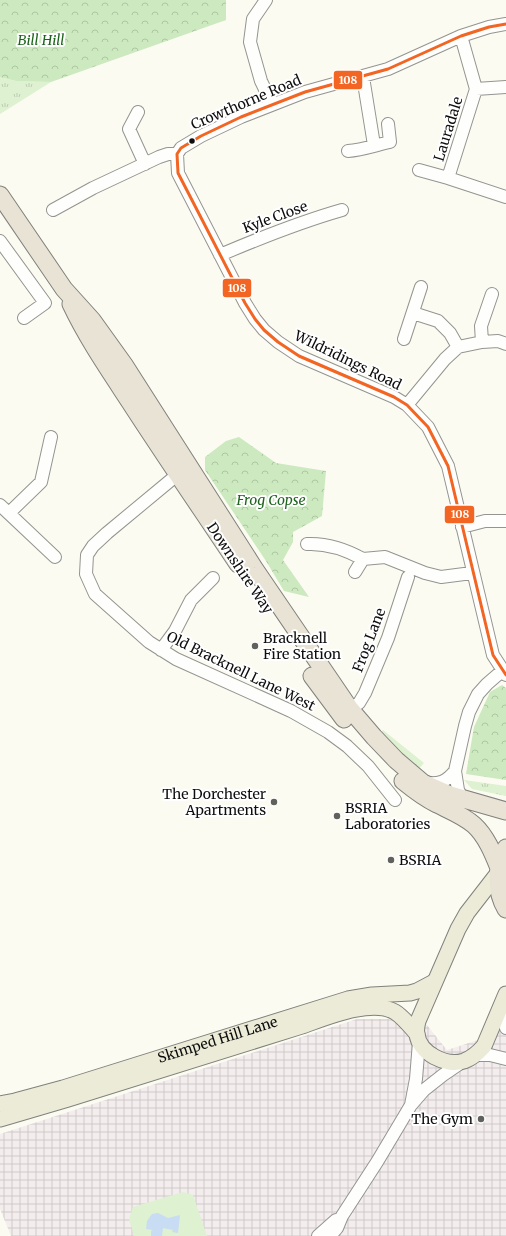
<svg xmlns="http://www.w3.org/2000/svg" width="506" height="1236" font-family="Merriweather,serif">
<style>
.industrial{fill:url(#industrial-grid)}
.grass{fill:url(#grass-tufts)}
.forest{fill:url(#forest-crowns)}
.park{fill:#def1d1}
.water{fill:#c8dcf4}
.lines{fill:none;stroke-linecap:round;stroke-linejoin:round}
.minor-casing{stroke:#949490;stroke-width:14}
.major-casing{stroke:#81817d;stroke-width:17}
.highway-casing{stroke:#81817d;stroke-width:19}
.minor{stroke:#fefefd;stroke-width:12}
.major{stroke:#ecebd8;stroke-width:15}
.highway{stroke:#e9e3d5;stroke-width:17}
.bus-1-casing{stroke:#fff;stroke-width:6}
.bus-1{stroke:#f26522;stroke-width:3}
.bus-dot{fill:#0d0d0d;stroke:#fff;stroke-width:1.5}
.poi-dot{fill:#60605d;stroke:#fff;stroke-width:1.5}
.labels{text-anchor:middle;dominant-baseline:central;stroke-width:4;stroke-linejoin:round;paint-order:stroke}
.park-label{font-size:14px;font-style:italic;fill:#1e641e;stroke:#fff}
.street-label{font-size:14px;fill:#0d0d0d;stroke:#fff}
.poi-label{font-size:14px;fill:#0d0d0d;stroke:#fff;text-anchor:start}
.line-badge{stroke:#fff;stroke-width:1.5}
.badge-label{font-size:11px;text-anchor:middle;font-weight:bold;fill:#fff}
</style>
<defs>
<pattern id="industrial-grid" width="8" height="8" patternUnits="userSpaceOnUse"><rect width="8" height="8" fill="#f3edee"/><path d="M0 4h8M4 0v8" fill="none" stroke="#cfcacb"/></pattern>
<pattern id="grass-tufts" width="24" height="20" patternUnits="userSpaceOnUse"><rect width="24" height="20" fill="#def1d1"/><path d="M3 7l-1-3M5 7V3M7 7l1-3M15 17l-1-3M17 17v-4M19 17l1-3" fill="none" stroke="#bdcdb2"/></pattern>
<pattern id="forest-crowns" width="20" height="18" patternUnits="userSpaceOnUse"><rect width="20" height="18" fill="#cce9bf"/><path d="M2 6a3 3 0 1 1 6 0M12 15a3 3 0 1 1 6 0" fill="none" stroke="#aec7a3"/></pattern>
</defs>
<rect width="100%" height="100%" fill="#fbfbf1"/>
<path class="industrial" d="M506 992V1236H11L0 1209V1134L357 1019H422L447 1050 478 1040Z"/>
<path class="grass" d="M0 77 16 81 51 82 0 114Z
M383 730 424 763 417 771 378 736Z
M464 780 506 786V796L472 789Z"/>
<path class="forest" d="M0 0H226V20L51 82 16 81 0 77Z
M239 437 276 463 326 471 322 516 293 532V542L283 560 309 597 284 591 266 561 205 470V457L226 441Z
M502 685 506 688V780L466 774 474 727 490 692Z"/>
<path class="park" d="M183 1192 193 1195 207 1236H134L129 1219 133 1207Z"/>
<path class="water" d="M158 1213 168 1218 180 1215 178 1233 172 1232 173 1230 163 1228 162 1236H151V1231L153 1230 146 1229 147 1221 152 1214Z"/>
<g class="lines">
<defs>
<path id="minor" d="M266 0 253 19 250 42 261 81 272 104
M506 24 489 27 461 36 388 69 305 92 241 117 201 136 181 148 177 154 178 173 245 303 255 319 264 330 278 342 299 356 394 397 407 405 428 427 448 466 493 655 506 675
M363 77 374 145
M476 89 506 87
M138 112 129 129 145 164
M348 151C362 150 376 145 390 142L388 124
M419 170 448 178 506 197
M448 178 476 89 461 36
M53 210 93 188 159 157 168 154H177
M0 241 45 303 24 318
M220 255C260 238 300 222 342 210
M413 313 438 321 450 333 458 347
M404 339 421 287
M482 342 481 326 492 294
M407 405 445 359 458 347 482 342 498 341 506 344
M183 470 107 533 93 546 87 555 86 574 95 594 149 642 176 659 291 711 328 732 347 746 368 766 395 800
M0 505 55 557
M9 513 41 482 51 437
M462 527 485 521H506
M307 544C327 543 345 549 363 559
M355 572 363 559 385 557 425 573 441 577 472 573
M161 650 175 631 191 600 213 578
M350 709 359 703 365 693 388 638 408 577
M426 783C440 784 446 782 455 771
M463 800 458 790 455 771 465 726 469 712 478 694 487 684 502 671
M503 1002 506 1028
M475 1055H490L506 1059
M411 1105 416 1079 419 1042
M318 1236 336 1220
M330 1236 337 1228 342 1216 377 1162 411 1105 424 1090 443 1075 462 1062"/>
<g id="major">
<path d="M498 873 467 913 458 929 418 1021C417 1025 416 1030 417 1034 419 1053 446 1067 464 1061 472 1058 478 1053 484 1046L506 994"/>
<path id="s1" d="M0 1104 15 1101 63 1088 348 999 372 995 410 993 417 991 434 982"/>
<path d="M0 1119 68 1099 302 1026C325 1018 372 998 395 1012 403 1017 410 1026 417 1034"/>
</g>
<path id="highway" d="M0 195 64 289 92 320 125 366 254 568 350 709 374 737 396 760 423 783 450 795 506 811
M71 304C87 338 109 370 130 402 165 456 202 510 238 564
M312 676 344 719
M403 781C414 790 424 798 437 804 449 810 464 816 474 825 486 836 493 853 499 868
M506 848C496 866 495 891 506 909"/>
</defs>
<use href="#minor" class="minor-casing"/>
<use href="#major" class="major-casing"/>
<use href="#highway" class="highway-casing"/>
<use href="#minor" class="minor"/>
<use href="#major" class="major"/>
<use href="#highway" class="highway"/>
<defs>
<path id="bus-1" d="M506 24 489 27 461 36 388 69 305 92 241 117 201 136 181 148 177 154 178 173 245 303 255 319 264 330 278 342 299 356 394 397 407 405 428 427 448 466 493 655 506 675"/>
</defs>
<use href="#bus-1" class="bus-1-casing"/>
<use href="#bus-1" class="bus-1"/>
</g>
<circle class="bus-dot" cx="192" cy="141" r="3.5"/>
<g class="poi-dot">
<circle cx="255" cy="646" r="4"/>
<circle cx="274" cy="802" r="4"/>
<circle cx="337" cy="816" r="4"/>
<circle cx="391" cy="860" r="4"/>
<circle cx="481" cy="1119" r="4"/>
</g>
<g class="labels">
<g class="park-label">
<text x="41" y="40">Bill Hill</text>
<text x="271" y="500">Frog Copse</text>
</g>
<g class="street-label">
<text transform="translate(246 102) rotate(-23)">Crowthorne Road</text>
<text transform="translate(448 129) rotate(-73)">Lauradale</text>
<text transform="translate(275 217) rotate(-20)">Kyle Close</text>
<text transform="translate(348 360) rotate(26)">Wildridings Road</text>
<text transform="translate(240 568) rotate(56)">Downshire Way</text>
<text transform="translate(369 640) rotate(-69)">Frog Lane</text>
<text transform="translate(241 671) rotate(26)">Old Bracknell Lane West</text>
<text stroke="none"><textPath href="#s1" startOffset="227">Skimped Hill Lane</textPath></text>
</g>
<g class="poi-label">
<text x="263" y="638">Bracknell<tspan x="263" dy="16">Fire Station</tspan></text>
<text x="266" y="794" text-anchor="end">The Dorchester<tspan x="266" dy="16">Apartments</tspan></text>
<text x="345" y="808">BSRIA<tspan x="345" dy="16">Laboratories</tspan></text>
<text x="399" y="860">BSRIA</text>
<text x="473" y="1119" text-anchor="end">The Gym</text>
</g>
</g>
<g class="line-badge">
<rect x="333" y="70" width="30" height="20" rx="4" fill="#f26522"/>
<rect x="222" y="278" width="30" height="20" rx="4" fill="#f26522"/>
<rect x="444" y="505" width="31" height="19" rx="4" fill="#f26522"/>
</g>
<g class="badge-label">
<text x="348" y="84">108</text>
<text x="237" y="292">108</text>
<text x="460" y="518">108</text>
</g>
</svg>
